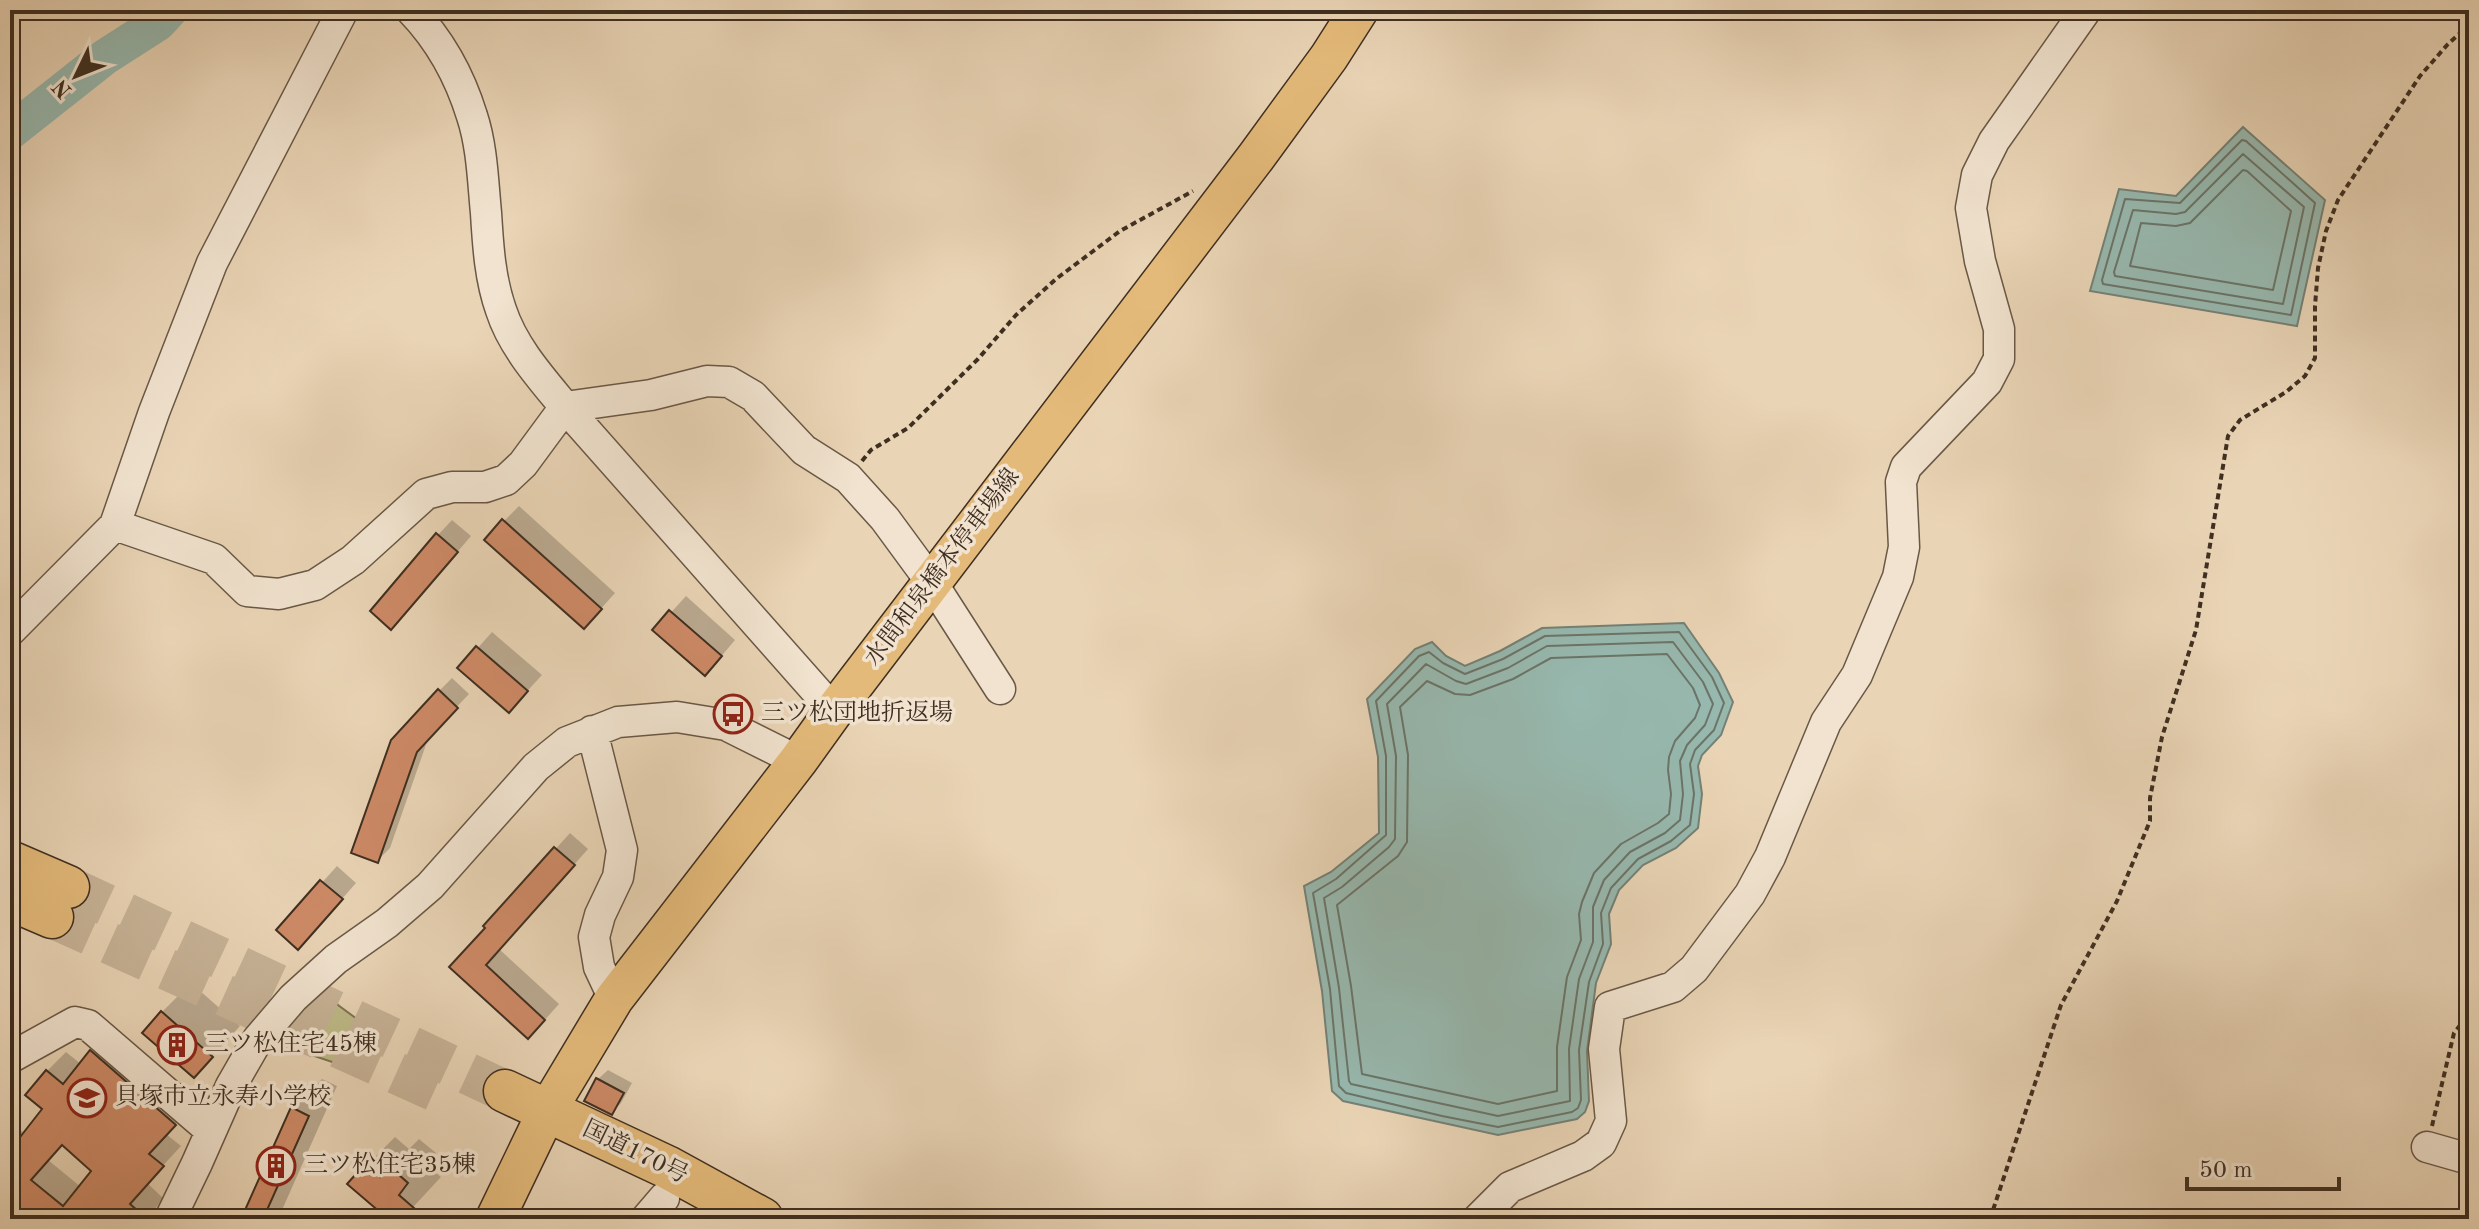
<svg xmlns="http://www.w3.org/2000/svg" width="2479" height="1229" font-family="'Old Standard TT','Noto Serif JP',serif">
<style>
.green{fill:#bebb88;stroke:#7e7554;stroke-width:2}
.water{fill:#97b8ae;stroke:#748176;stroke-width:2}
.shadow{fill:#0003;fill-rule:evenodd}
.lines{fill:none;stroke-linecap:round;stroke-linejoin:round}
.shore{stroke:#6b7468;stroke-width:2}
.river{stroke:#97b8ae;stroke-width:36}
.building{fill:#cd8a66;stroke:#3f2f21;stroke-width:2;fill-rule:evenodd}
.highway-tunnel{stroke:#c7b397;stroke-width:42;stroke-dasharray:42 21;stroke-linecap:butt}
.minor-casing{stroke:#6a5846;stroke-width:33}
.major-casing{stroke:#3f2f21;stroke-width:41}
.highway-casing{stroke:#3f2f21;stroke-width:45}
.path{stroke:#3f2f21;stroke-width:4;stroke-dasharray:6 4;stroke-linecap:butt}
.minor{stroke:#f1e3cf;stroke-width:30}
.major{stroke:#e4ba7a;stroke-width:38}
.highway{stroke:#e4ba7a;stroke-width:42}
.labels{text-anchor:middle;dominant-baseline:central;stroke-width:7;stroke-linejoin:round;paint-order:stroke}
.street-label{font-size:24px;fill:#3f2f21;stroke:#f1e3cf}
.poi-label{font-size:24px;fill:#3f2f21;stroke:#f1e3cf;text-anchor:start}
</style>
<rect width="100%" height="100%" fill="#e9d4b5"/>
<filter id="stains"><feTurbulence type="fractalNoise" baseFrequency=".0025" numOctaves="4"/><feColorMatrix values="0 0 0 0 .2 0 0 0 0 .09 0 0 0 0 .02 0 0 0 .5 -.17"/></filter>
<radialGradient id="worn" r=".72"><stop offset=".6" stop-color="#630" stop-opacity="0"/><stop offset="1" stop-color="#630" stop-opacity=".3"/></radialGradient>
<path class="green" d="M326 986 338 1005 361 1022 341 1065 273 1042 281 1028Z"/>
<path class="water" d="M2243 127 2325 200 2297 326 2090 291 2119 189 2176 196Z
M1684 623 1719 673 1733 702 1721 735 1702 755 1698 766 1702 794 1698 828 1676 848 1643 865 1619 890 1609 914 1611 944 1596 983 1587 1051 1589 1101 1585 1112 1577 1119 1498 1135 1343 1101 1332 1091 1322 991 1304 886 1331 872 1379 833 1378 757 1367 699 1415 649 1432 642 1446 656 1465 666 1500 651 1542 628Z"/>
<path class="shadow" d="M519 506 615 593 598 612 504 521Z
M452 520 471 536 406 612 438 535Z
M686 596 735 640 719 659 655 630Z
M492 632 542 675 509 711 460 668Z
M452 678 469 694 429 736 390 848 377 861 439 691Z
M570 833 588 849 499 949 559 1004 543 1022 452 967 488 928 486 926Z
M337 866 356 883 313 932 279 930Z
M191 983 240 1026 194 1076 162 1012Z
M110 1033 194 1105 166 1134 181 1146 147 1183 163 1198 148 1219H10V1121L25 1134 45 1108 47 1071 66 1052 81 1064ZM63 1143 94 1171 81 1187 48 1160Z
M608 1070 632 1083 621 1103 612 1112 598 1079Z
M322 1079 337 1086 282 1210 283 1211 277 1219H250L293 1109Z
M395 1137 409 1149 419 1139 436 1153 426 1165 441 1177 402 1219H391L366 1166Z"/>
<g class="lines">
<path class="shore" d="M2242 140 2246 141 2315 203 2291 315 2103 284 2102 280 2125 199 2180 203Z
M2243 154 2304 207 2283 304 2115 276 2114 272 2133 210 2176 214 2185 212Z
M2243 170 2247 171 2291 211 2273 290 2130 266 2141 223 2176 226 2190 223Z
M1679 632 1712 677 1724 703 1714 730 1695 750 1690 764 1694 794 1690 825 1671 841 1638 859 1611 888 1601 913 1603 944 1589 982 1579 1050 1581 1100 1578 1108 1572 1112 1498 1127 1442 1116 1346 1093 1339 1086 1330 989 1313 893 1336 879 1386 835V756L1376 701 1419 656 1429 652 1443 663 1465 674 1503 659 1545 636Z
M1673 642 1703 682 1713 704 1705 725 1687 745 1680 761 1683 794 1680 820 1665 833 1630 852 1604 880 1593 907V942L1579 979 1569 1049 1570 1101 1498 1116 1351 1084 1349 1081 1339 988 1324 898 1342 887 1389 847 1395 839 1396 756 1387 704 1426 664 1456 681 1466 684 1508 668 1547 646Z
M1667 654 1693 688 1700 705 1695 718 1675 741 1669 757 1668 770 1671 794 1669 814 1658 823 1621 844 1594 873 1582 902 1579 914 1581 940 1567 977 1557 1047V1091L1498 1104 1362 1074 1351 986 1337 905 1398 856 1407 842 1408 755 1400 707 1427 681 1455 694 1470 695 1513 679 1551 658Z"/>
<path class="river" d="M10 132 105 57 158 23 170 10"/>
</g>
<path class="building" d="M502 519 602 609 584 629 484 540Z
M436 533 458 552 391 630 370 611Z
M669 610 722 656 705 676 652 630Z
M476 646 528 691 509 713 457 668Z
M438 689 458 708 417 752 378 863 351 853 391 740Z
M554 847 575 865 486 965 545 1020 528 1039 449 967 485 928 483 926Z
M320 880 343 899 298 950 276 930Z
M161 1011 213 1057 194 1078 142 1033Z
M90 1050 176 1125 149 1154 164 1166 130 1204 147 1219H10V1150L42 1109 25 1095 46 1070 63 1084ZM62 1145 91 1171 63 1206 31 1180Z
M596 1078 624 1093 612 1115 584 1101Z
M291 1107 309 1116 263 1219H241Z
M365 1164 380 1177 389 1166 408 1183 399 1195 414 1208 404 1219H388L347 1184Z"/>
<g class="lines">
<path class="highway-tunnel" d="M68 887 505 1091
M52 917 449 1097"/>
<defs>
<path id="minor" d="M411 10C439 39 460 77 472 116 482 146 483 182 486 213 488 246 490 279 501 310 513 347 541 378 565 407L834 711
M115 525 214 559 247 591 279 594 315 585 353 560 426 494 452 487H485L506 480 523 464 565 407 651 395 707 381 729 382 753 396 804 450 848 478 885 519 932 583 1000 689
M10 631 115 525 154 412 212 263 343 10
M592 731 622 850 618 877 600 915 594 937 599 967 614 999
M10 1058 75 1022 88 1025 211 1131
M2427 1147 2469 1159
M170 1219 197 1163 231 1086 258 1039 293 998 336 959 387 923 430 886 536 767 567 742 618 722 677 717 726 725 798 761
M646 1219 664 1198
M1478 1219 1510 1187 1583 1156 1601 1143 1611 1121 1604 1049 1610 1007 1673 987 1694 969 1750 894 1770 857 1826 722 1857 675 1898 577 1904 547 1901 482 1906 467 1987 382 1999 359V329L1980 261 1971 208 1977 175 1994 141 2086 10"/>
<path id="major" d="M495 1219 548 1109 614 999 798 761 834 711 1256 157 1329 57 1359 10"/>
<path id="highway" d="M10 862 68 887
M10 899 52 917
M505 1091 667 1167 762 1219"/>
</defs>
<use href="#minor" class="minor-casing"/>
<use href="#major" class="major-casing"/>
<use href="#highway" class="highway-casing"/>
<path class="path" d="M862 461 871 450 908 428 978 359 1016 315 1056 279 1120 231 1193 191
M2432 1126 2454 1033 2469 1014
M1990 1219 2061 1005 2117 901 2150 821V798L2162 737 2196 630 2228 436 2240 420 2286 392 2305 376 2315 358V306L2318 268 2326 231 2338 200 2420 76 2448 44 2469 25"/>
<use href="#minor" class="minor"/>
<use href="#major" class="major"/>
<use href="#highway" class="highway"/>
</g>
<defs>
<symbol id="bus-ring" viewBox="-11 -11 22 22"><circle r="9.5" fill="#f1e3cf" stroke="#8f2418" stroke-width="1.5"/><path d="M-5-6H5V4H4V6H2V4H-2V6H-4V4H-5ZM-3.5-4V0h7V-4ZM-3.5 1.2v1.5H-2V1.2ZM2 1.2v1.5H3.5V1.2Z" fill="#8f2418"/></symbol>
<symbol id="building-ring" viewBox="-11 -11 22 22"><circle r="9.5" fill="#f1e3cf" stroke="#8f2418" stroke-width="1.5"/><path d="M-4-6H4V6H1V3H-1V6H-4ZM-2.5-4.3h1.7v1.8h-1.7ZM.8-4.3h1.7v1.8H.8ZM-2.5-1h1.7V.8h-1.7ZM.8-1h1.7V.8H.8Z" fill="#8f2418"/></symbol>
<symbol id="school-ring" viewBox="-11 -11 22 22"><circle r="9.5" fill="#f1e3cf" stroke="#8f2418" stroke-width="1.5"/><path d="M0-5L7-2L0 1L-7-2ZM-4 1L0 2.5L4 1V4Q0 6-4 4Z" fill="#8f2418"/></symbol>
</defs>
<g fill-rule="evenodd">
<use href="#bus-ring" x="711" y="692" width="44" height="44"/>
<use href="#building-ring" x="155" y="1023" width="44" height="44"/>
<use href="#school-ring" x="65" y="1076" width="44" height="44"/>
<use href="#building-ring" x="254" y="1144" width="44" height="44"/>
</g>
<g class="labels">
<g class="street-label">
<text transform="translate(943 568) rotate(-53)">水間和泉橋本停車場線</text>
<text transform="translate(635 1153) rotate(26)">国道170号</text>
</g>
<g class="poi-label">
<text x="761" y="714">三ツ松団地折返場</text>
<text x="205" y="1045">三ツ松住宅45棟</text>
<text x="115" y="1098">貝塚市立永寿小学校</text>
<text x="304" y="1166">三ツ松住宅35棟</text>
</g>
</g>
<rect width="2479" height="1229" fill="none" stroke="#e9d4b5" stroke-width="40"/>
<rect x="12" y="12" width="2455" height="1205" fill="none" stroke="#3f2f21" stroke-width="4"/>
<rect x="20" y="20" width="2439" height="1189" fill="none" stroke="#3f2f21" stroke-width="2"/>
<g transform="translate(76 76) rotate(227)" stroke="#f1e3cf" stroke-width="6" paint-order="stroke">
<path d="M0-6L14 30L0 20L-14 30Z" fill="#3f2f21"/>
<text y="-12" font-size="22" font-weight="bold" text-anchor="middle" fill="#3f2f21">N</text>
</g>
<path d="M2187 1177v12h152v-12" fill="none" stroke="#3f2f21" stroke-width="4"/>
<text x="2199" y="1177" font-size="24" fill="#3f2f21" stroke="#f1e3cf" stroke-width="6" paint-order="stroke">50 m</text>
<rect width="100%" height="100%" filter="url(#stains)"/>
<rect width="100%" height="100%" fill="url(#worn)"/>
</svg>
